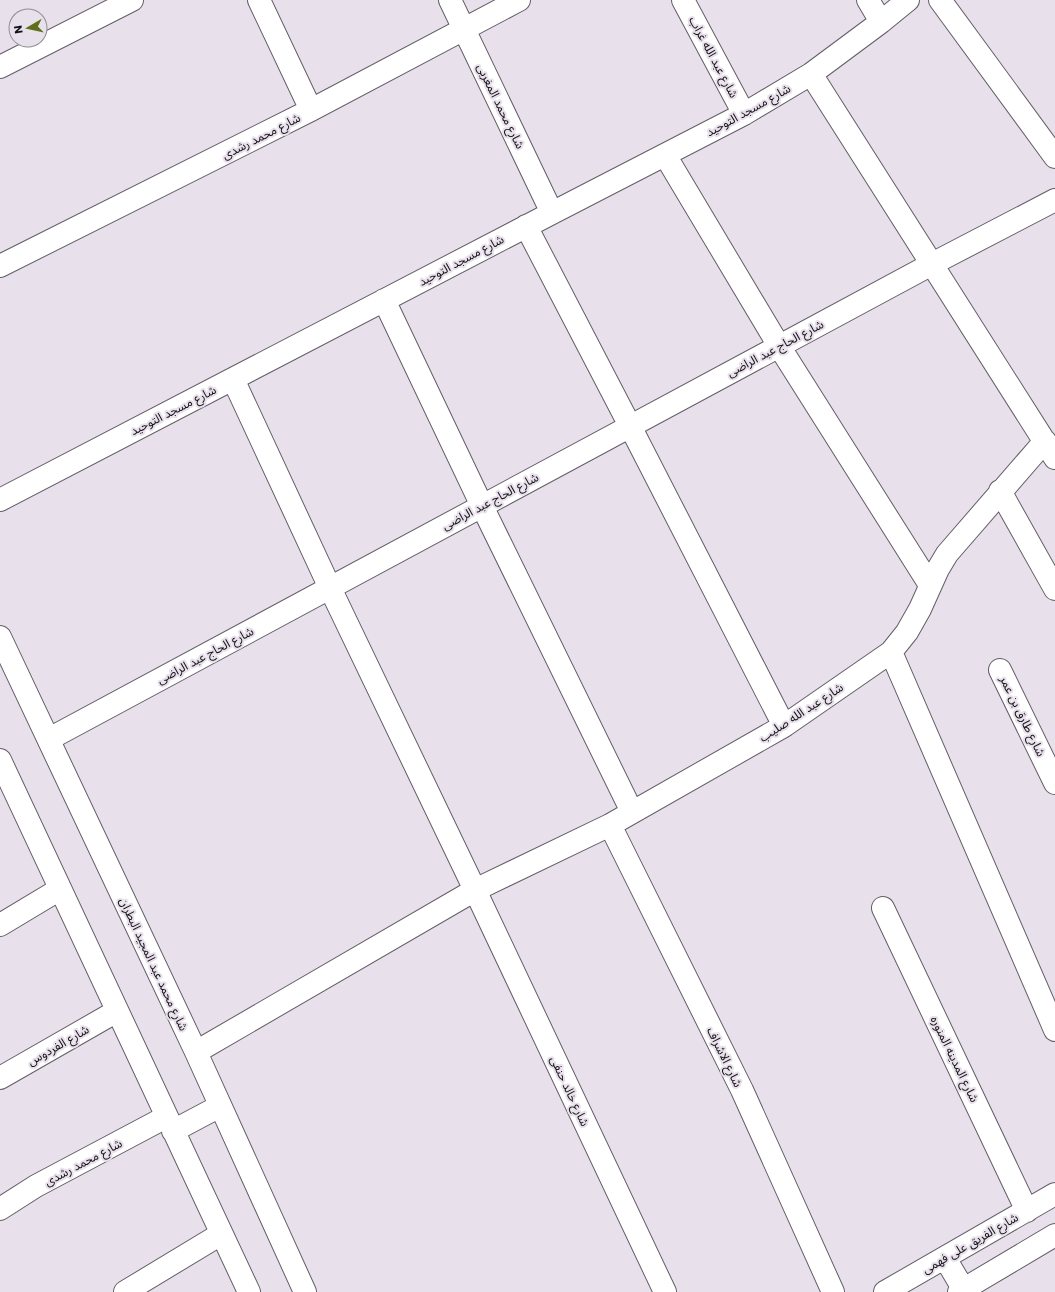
<svg xmlns="http://www.w3.org/2000/svg" width="1055" height="1292" font-family="Poppins,'Noto Sans Arabic',sans-serif">
<style>
.lines{fill:none;stroke-linecap:round;stroke-linejoin:round}
.minor-casing{stroke:#645d67;stroke-width:24}
.minor{stroke:#fff;stroke-width:22}
.labels{text-anchor:middle;dominant-baseline:central;stroke-width:4;stroke-linejoin:round;paint-order:stroke}
.street-label{font-size:12px;fill:#121014;stroke:#e8e0eb}
</style>
<rect width="100%" height="100%" fill="#e8e0eb"/>
<g class="lines">
<defs>
<path id="minor" d="M259 0 311 110
M450 0 552 213
M683 0 744 114
M868 0 881 22
M940 0 1055 157
M0 67 132 0
M811 74 1055 458
M665 155 779 346 930 585
M526 226 630 426 784 726
M0 266 311 110 519 0
M384 300 482 506 632 812
M233 379 330 588 475 890 665 1292
M1000 491 1055 589
M0 500 552 213 744 114 811 74 881 22 908 0
M0 637 196 1052 305 1292
M891 652 1055 1030
M1000 670 1055 783
M49 739 932 264 1055 200
M0 760 249 1292
M610 825 742 1090 833 1292
M883 908 1027 1211
M0 925 60 889
M196 1052 475 890 610 825 784 726 891 652 907 632 920 609 938 569 947 554 1045 441
M0 1078 117 1011
M173 1131 220 1106
M0 1209 36 1186 166 1117
M945 1258 965 1292
M125 1292 221 1234
M885 1292 1055 1194
M959 1292 1055 1235"/>
</defs>
<use href="#minor" class="minor-casing"/>
<use href="#minor" class="minor"/>
</g>
<g class="labels">
<g class="street-label">
<text transform="translate(714 57) rotate(62)">شارع عبد الله غراب</text>
<text transform="translate(501 106) rotate(64)">شارع محمد المغربى</text>
<text transform="translate(748 110) rotate(-29)">شارع مسجد التوحيد</text>
<text transform="translate(261 136) rotate(-27)">شارع محمد رشدى</text>
<text transform="translate(461 260) rotate(-28)">شارع مسجد التوحيد</text>
<text transform="translate(775 348) rotate(-28)">شارع الحاج عبد الراضى</text>
<text transform="translate(173 410) rotate(-27)">شارع مسجد التوحيد</text>
<text transform="translate(490 501) rotate(-28)">شارع الحاج عبد الراضى</text>
<text transform="translate(205 655) rotate(-28)">شارع الحاج عبد الراضى</text>
<text transform="translate(801 712) rotate(-33)">شارع عبد الله صليب</text>
<text transform="translate(1023 716) rotate(64)">شارع طارق بن عمر</text>
<text transform="translate(154 964) rotate(65)">شارع محمد عبد المجيد البطران</text>
<text transform="translate(58 1045) rotate(-30)">شارع الفردوس</text>
<text transform="translate(725 1057) rotate(64)">شارع الاشراف</text>
<text transform="translate(955 1059) rotate(64)">شارع المدينه المنوره</text>
<text transform="translate(570 1091) rotate(65)">شارع خالد حنفى</text>
<text transform="translate(83 1162) rotate(-28)">شارع محمد رشدى</text>
<text transform="translate(970 1243) rotate(-30)">شارع الفريق على فهمى</text>
</g>
</g>
<g transform="translate(28 28) rotate(261)"><circle r="19" fill="#e8e0eb" stroke="#928d95"/>
<path d="M0-3L7 15L0 10L-7 15Z" fill="#5f6f1c"/>
<text y="-6" font-size="11" font-weight="bold" text-anchor="middle" fill="#121014">N</text>
</g>
</svg>
